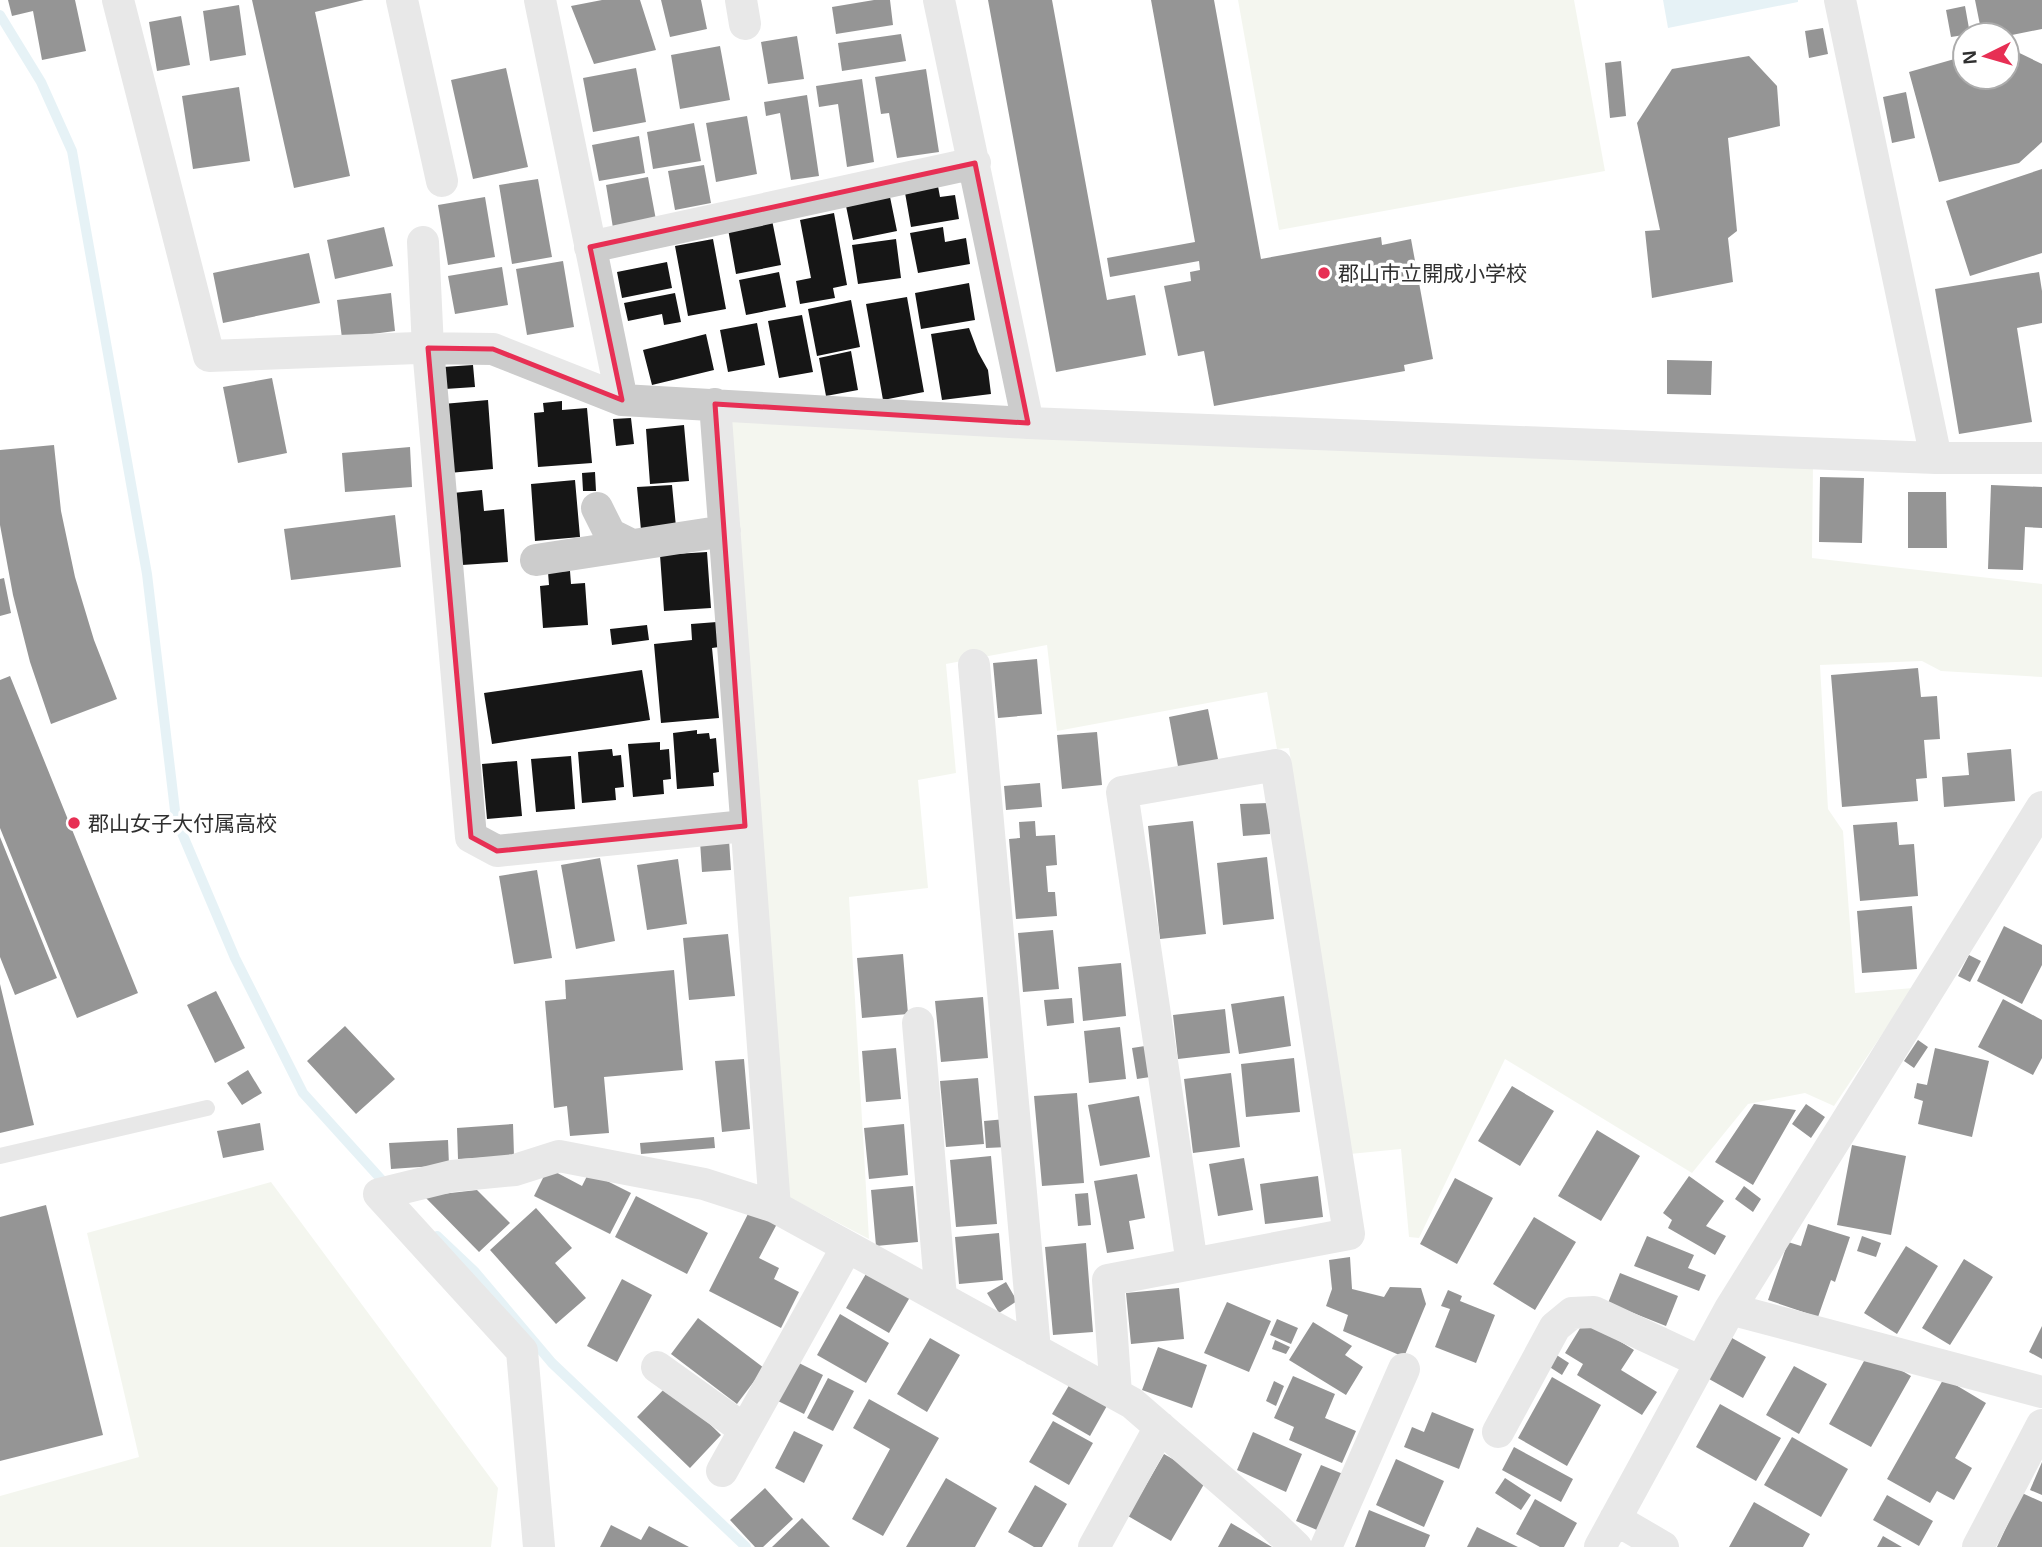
<svg xmlns="http://www.w3.org/2000/svg" width="2042" height="1547" font-family="Arial,'Noto Sans JP',sans-serif">
<style>
.green{fill:#e7ecdc}
.water{fill:#c8e3ec}
.lines{fill:none;stroke-linecap:round;stroke-linejoin:round}
.stream{stroke:#c8e3ec;stroke-width:10}
.building{fill:#161616}
.service{stroke:#ccc;stroke-width:16}
.minor{stroke:#ccc;stroke-width:32}
.marked{fill:none;stroke:#e72f54;stroke-width:5;stroke-linejoin:round}
.poi-dot{fill:#e72f54;stroke:#fff;stroke-width:2.5}
.labels{text-anchor:middle;dominant-baseline:central;stroke-width:7;stroke-linejoin:round;paint-order:stroke}
.poi-label{font-size:21px;fill:#2f2f2f;stroke:#fff;text-anchor:start}
</style>
<rect width="100%" height="100%" fill="#fff"/>
<path class="green" d="M1238 0H1574L1605 171 1279 230Z
M740 415 1079 441 1615 455 1813 466 1812 558 2042 584V677L1941 671 1922 661 1820 665 1828 809 1843 831 1855 993 1913 988 1834 1106 1805 1093 1748 1104 1692 1173 1505 1059 1419 1238 1409 1237 1401 1149 1350 1154 1289 748 1277 749 1267 692 1057 731 1047 645 946 664 956 773 918 780 928 888 849 897 869 1239 783 1194 728 424Z
M271 1182 498 1488 491 1547H0V1496L139 1457 87 1233Z"/>
<path class="water" d="M1663 0H1798V2L1668 28Z"/>
<g class="lines">
<path class="stream" d="M0 15 41 82 72 151 147 574 176 819 235 958 303 1093 389 1188
M437 1236 475 1272 552 1363 746 1547"/>
</g>
<path class="building" d="M8 0H75L86 51 42 60 33 11 12 16Z
M252 0H364L315 12 350 176 294 188Z
M602 0H640L656 50 594 64 571 6Z
M661 0H701L707 29 670 37Z
M874 0H890L893 25 836 34 832 7Z
M988 0H1052L1107 300 1135 295 1146 355 1056 372Z
M1151 0H1214L1261 259 1381 237 1382 245 1411 239 1433 359 1404 365 1405 371 1214 406 1204 351 1178 356 1164 286 1191 281 1190 272 1200 270 1199 261 1110 277 1107 258 1195 242Z
M1975 0H2042V29L2007 36 1982 35Z
M239 5 246 55 210 61 203 11Z
M1965 6 1970 34 1951 37 1946 10Z
M181 16 190 65 157 71 149 22Z
M1823 28 1828 54 1809 58 1805 31Z
M901 34 906 61 842 71 838 43Z
M797 36 804 79 768 84 761 42Z
M720 46 730 100 680 109 671 55Z
M2007 47 2042 64V142L2019 163 1939 182 1909 72 1965 56V77H2007Z
M1749 56 1777 86 1780 126 1728 138 1737 231 1728 238 1733 282 1652 298 1645 231 1660 230 1637 123 1672 69Z
M1621 61 1626 116 1610 118 1605 63Z
M506 68 528 167 473 179 451 80Z
M636 68 646 122 593 132 583 78Z
M926 69 939 152 897 158 889 113 881 114 875 77Z
M862 79 874 162 847 167 838 104 819 107 816 86Z
M239 87 250 161 193 169 182 96Z
M1906 92 1915 138 1892 143 1883 97Z
M807 95 819 176 791 180 780 113 766 116 764 102Z
M747 116 757 174 716 182 706 123Z
M694 123 701 161 653 169 647 132Z
M639 136 645 173 599 181 592 145Z
M704 165 711 203 675 210 668 171Z
M2042 169V253L1970 276 1946 201Z
M648 177 656 220 613 228 606 185Z
M538 179 552 257 512 264 499 185Z
M937 181 940 197 955 195 959 219 911 227 904 187Z
M485 197 495 257 448 265 438 205Z
M890 197 897 231 853 240 846 206Z
M834 213 847 285 833 288 835 298 800 304 796 281 811 278 800 220Z
M772 220 781 265 736 274 728 229Z
M384 227 393 266 335 279 327 240Z
M943 227 945 242 966 238 970 264 918 273 910 233Z
M713 239 726 309 688 316 675 246Z
M896 239 901 278 858 284 852 245Z
M309 253 320 303 223 323 213 273Z
M563 261 574 327 527 335 516 269Z
M667 262 672 288 622 298 617 272Z
M502 267 508 305 455 314 448 276Z
M779 272 786 307 746 315 739 280Z
M2039 272 2042 291V323L2017 328 2032 422 1959 434 1935 289Z
M969 283 975 320 921 329 915 293Z
M391 293 395 331 342 338 337 300Z
M675 293 681 322 664 325 662 314 628 321 624 303Z
M907 297 924 392 883 400 866 304Z
M851 300 860 347 817 356 808 309Z
M802 315 813 372 779 378 768 321Z
M757 323 765 365 728 372 720 330Z
M969 328 978 352 988 370 991 394 942 400 931 334Z
M706 334 714 370 652 385 643 350Z
M851 351 858 390 826 396 819 358Z
M1667 360 1712 361 1711 395 1667 394Z
M473 365 475 387 445 389 443 367Z
M272 378 287 453 238 463 223 387Z
M488 400 493 469 449 473 443 404Z
M562 401V410L587 408 592 463 538 467 534 413 544 412 543 403Z
M631 418 634 444 616 446 613 419Z
M684 425 689 481 650 484 646 429Z
M54 445 61 511 75 577 94 640 117 699 51 724 30 662 13 595 0 525V450Z
M410 447 412 487 345 492 342 453Z
M595 472 596 491H583L582 473Z
M1820 477 1864 478 1862 543 1819 542Z
M575 480 580 537 535 541 531 484Z
M672 485 676 527 641 530 637 487Z
M1991 485 2042 487V528L2025 527 2023 570 1988 569Z
M482 490 484 511 504 509 508 562 462 565 460 529 456 530 453 493Z
M1908 492H1946L1947 548H1908Z
M395 515 401 567 291 580 284 529Z
M707 552 711 608 664 611 660 555Z
M570 571 571 584 585 583 588 625 543 628 540 586 549 585 548 572Z
M4 578 11 613 0 616V579Z
M717 622 719 647 712 648 719 718 661 723 654 644 692 640 691 624Z
M647 625 649 640 612 645 610 629Z
M1037 659 1042 714 998 718 993 663Z
M1918 668 1921 697 1937 696 1940 739 1924 740 1927 778 1916 779 1918 801 1842 807 1831 675Z
M642 670 650 720 492 744 484 693Z
M10 676 138 993 77 1018 0 828V680Z
M1208 709 1219 764 1179 772 1169 717Z
M697 730V734L709 733 710 739 716 738 719 772 713 773 714 786 677 789 673 733Z
M1097 732 1102 785 1062 789 1057 735Z
M660 742V750L669 749 671 779 663 780 664 794 633 797 628 744Z
M612 749 613 756 621 755 624 787 615 788 616 800 582 803 578 752Z
M2011 749 2015 801 1944 807 1942 777 1969 775 1967 753Z
M571 756 575 809 536 812 531 759Z
M517 761 522 816 487 819 482 764Z
M1040 783 1042 807 1006 810 1004 786Z
M1269 803 1270 834 1243 836 1240 804Z
M1035 821 1036 836 1055 835 1057 865 1046 866 1048 892H1055L1057 916 1016 919 1009 839 1020 838 1019 822Z
M1193 821 1206 934 1160 939 1148 826Z
M1897 822 1899 845 1914 844 1918 896 1860 901 1853 825Z
M0 837 57 978 15 995 0 957Z
M729 840 731 870 702 872 700 841Z
M1267 857 1274 919 1223 925 1217 863Z
M600 858 615 941 576 949 561 865Z
M678 859 687 924 647 930 637 865Z
M537 870 552 958 514 964 499 876Z
M1912 906 1917 969 1862 973 1857 911Z
M2004 926 2042 945V965L2022 1004 1977 981Z
M1053 930 1059 989 1023 992 1018 933Z
M728 934 735 996 689 1000 683 938Z
M903 954 908 1014 862 1018 857 958Z
M1969 955 1981 961 1970 982 1958 976Z
M1121 963 1126 1016 1083 1021 1078 967Z
M674 970 683 1070 604 1077 609 1133 570 1136 567 1106 554 1108 545 1001 566 999 565 980Z
M0 984 34 1125 0 1133Z
M216 991 245 1048 215 1063 187 1005Z
M1284 996 1291 1046 1239 1054 1231 1004Z
M983 997 988 1058 941 1062 935 1001Z
M1072 998 1074 1023 1047 1026 1044 1000Z
M2003 999 2042 1020V1058L2033 1075 1978 1047Z
M1225 1009 1230 1053 1178 1059 1173 1015Z
M345 1026 395 1079 356 1114 307 1061Z
M1120 1027 1126 1079 1089 1083 1084 1031Z
M1918 1040 1928 1047 1914 1068 1904 1061Z
M1145 1046 1150 1077 1137 1079 1132 1048Z
M896 1048 901 1099 866 1102 862 1051Z
M1935 1048 1989 1061 1972 1137 1918 1124 1923 1101 1914 1098 1917 1083 1927 1085Z
M1294 1058 1300 1112 1246 1117 1241 1064Z
M744 1059 750 1129 722 1132 715 1061Z
M248 1070 262 1093 242 1105 227 1083Z
M1231 1073 1240 1147 1193 1153 1184 1079Z
M978 1078 984 1144 946 1147 940 1081Z
M1512 1086 1554 1111 1520 1166 1478 1141Z
M1077 1093 1084 1183 1042 1186 1034 1096Z
M1139 1096 1150 1157 1100 1166 1088 1105Z
M1754 1104 1796 1110 1753 1185 1715 1162Z
M1806 1104 1825 1117 1811 1138 1792 1124Z
M1006 1119 1008 1147 986 1148 984 1121Z
M260 1123 264 1150 223 1158 217 1131Z
M513 1124 514 1156 458 1159 457 1128Z
M904 1124 908 1175 869 1179 864 1128Z
M1597 1130 1640 1156 1601 1221 1558 1196Z
M714 1137 715 1148 641 1154 640 1143Z
M448 1140 449 1165 391 1169 389 1143Z
M1852 1145 1906 1156 1891 1235 1837 1225Z
M991 1156 997 1224 956 1227 950 1160Z
M1244 1158 1253 1210 1218 1216 1209 1164Z
M548 1168 582 1186 589 1172 631 1193 610 1234 534 1196Z
M1137 1174 1145 1218 1129 1221 1134 1249 1107 1253 1094 1181Z
M1318 1176 1323 1217 1265 1224 1260 1184Z
M1689 1176 1724 1201 1706 1226 1726 1236 1715 1255 1668 1228 1672 1220 1663 1213Z
M1455 1178 1493 1198 1457 1264 1420 1244Z
M913 1186 918 1242 876 1246 871 1190Z
M1744 1186 1761 1199 1753 1212 1735 1199Z
M477 1190 510 1223 479 1252 424 1196Z
M1088 1193 1091 1225 1078 1226 1075 1194Z
M636 1196 708 1233 687 1274 615 1237Z
M46 1205 103 1435 0 1461V1217Z
M752 1206 779 1220 759 1258 779 1268 774 1279 799 1292 781 1328 709 1291Z
M536 1208 572 1248 555 1263 586 1298 556 1324 490 1250Z
M1534 1217 1576 1242 1535 1310 1493 1284Z
M1808 1224 1850 1237 1835 1282 1831 1280 1818 1317 1768 1300 1788 1242 1801 1246Z
M999 1233 1003 1280 959 1284 955 1237Z
M1647 1236 1694 1255 1688 1268 1706 1275 1699 1291 1634 1266Z
M1862 1236 1881 1243 1876 1257 1857 1251Z
M1086 1243 1093 1332 1053 1335 1045 1247Z
M1906 1246 1938 1266 1897 1334 1864 1313Z
M1350 1257 1352 1289 1384 1297 1390 1287 1421 1288 1426 1304 1404 1357 1343 1331 1348 1315 1326 1306 1332 1289 1329 1260Z
M1964 1259 1993 1277 1950 1345 1922 1328Z
M870 1267 913 1292 889 1333 846 1308Z
M1620 1273 1678 1296 1666 1326 1608 1303Z
M622 1279 652 1295 617 1362 587 1346Z
M1006 1282 1017 1301 999 1313 987 1293Z
M1179 1288 1184 1339 1131 1344 1126 1293Z
M1448 1290 1462 1296 1460 1301 1495 1315 1476 1363 1435 1347 1450 1309 1441 1306Z
M1227 1302 1271 1321 1249 1372 1204 1353Z
M840 1314 889 1343 866 1383 817 1355Z
M698 1318 764 1368 737 1404 671 1354Z
M1277 1319 1298 1328 1291 1344 1270 1335Z
M1585 1320 1634 1350 1621 1370 1657 1392 1642 1415 1577 1375 1583 1364 1565 1353Z
M1313 1322 1352 1346 1345 1355 1363 1367 1346 1395 1289 1360Z
M2042 1326V1359L2029 1352Z
M930 1338 960 1355 927 1412 897 1394Z
M1732 1338 1766 1357 1743 1398 1709 1379Z
M1275 1340 1290 1347 1286 1354 1272 1349Z
M1158 1347 1207 1365 1192 1408 1142 1390Z
M1869 1352 1911 1376 1871 1447 1829 1424Z
M1555 1354 1569 1363 1562 1375 1548 1366Z
M795 1361 823 1375 804 1414 776 1400Z
M1794 1366 1827 1384 1799 1434 1766 1415Z
M1293 1376 1335 1394 1325 1418 1356 1431 1342 1463 1289 1440 1294 1427 1274 1418Z
M1552 1377 1601 1405 1567 1466 1518 1438Z
M828 1378 854 1391 833 1431 807 1418Z
M1944 1378 1986 1403 1955 1458 1972 1468 1954 1500 1937 1491 1930 1503 1887 1479Z
M1274 1381 1284 1386 1276 1406 1266 1401Z
M1071 1382 1108 1404 1090 1436 1052 1414Z
M669 1384 721 1435 690 1468 637 1417Z
M869 1399 939 1438 883 1536 852 1519 890 1449 853 1428Z
M1720 1404 1781 1438 1756 1481 1696 1447Z
M1432 1412 1474 1429 1459 1469 1404 1447 1412 1427 1424 1432Z
M1053 1421 1093 1443 1069 1485 1029 1462Z
M794 1431 823 1445 804 1483 775 1468Z
M1253 1432 1302 1454 1286 1492 1237 1470Z
M1792 1437 1848 1469 1821 1517 1764 1485Z
M1514 1447 1573 1479 1561 1502 1502 1470Z
M1164 1454 1207 1479 1171 1541 1128 1516Z
M1396 1459 1444 1481 1424 1527 1376 1505Z
M2042 1462V1495L2030 1490Z
M1321 1465 1348 1476 1324 1533 1296 1521Z
M946 1478 997 1508 975 1547H906Z
M1505 1478 1531 1495 1521 1510 1495 1493Z
M1035 1485 1067 1504 1042 1547H1034L1008 1532Z
M765 1488 793 1519 763 1547H755L730 1520Z
M2022 1493 2042 1502V1547H1997Z
M1887 1495 1933 1521 1919 1546 1873 1520Z
M1535 1499 1577 1523 1564 1547H1540L1516 1534Z
M1754 1502 1810 1534 1803 1547H1729Z
M1369 1510 1430 1535 1425 1547H1355Z
M802 1518 830 1547H772Z
M1231 1523 1272 1547H1218Z
M611 1525 641 1540 649 1526 689 1547H600Z
M1477 1527 1518 1547H1467Z
M1883 1536 1902 1547H1877Z"/>
<g class="lines">
<path class="service" d="M0 1156 207 1108"/>
<path class="minor" d="M118 0 209 356 417 348 493 349 622 400 1028 423 1936 458H2042
M402 0 442 181
M540 0 622 400
M741 0 745 24
M939 0 1028 423
M1840 0 1936 458
M423 242 428 348 471 837 497 851 745 826
M590 247 975 163
M715 404 775 1207
M597 508 610 534 632 545
M536 560 725 531
M974 665 1035 1350
M918 1023 941 1298
M1730 1309 2042 1392
M657 1367 745 1430
M1116 1394 1108 1280 1349 1234 1276 765 1122 792 1192 1264
M1498 1432 1555 1327 1572 1313 1594 1312 1701 1362
M722 1471 847 1247
M1615 1519 1663 1547
M539 1547 522 1351 379 1194 452 1176 515 1170 559 1156 704 1184 775 1207 1132 1403 1271 1523 1296 1547
M1094 1547 1160 1427
M1326 1547 1404 1369
M1600 1547 1730 1309 2042 807
M1978 1547 2042 1425"/>
</g>
<path d="M0 0H2042V1547H0ZM975 163 1028 423 715 404 745 826 497 851 471 837 428 348 493 349 622 400 590 247Z" fill="#fff" fill-opacity=".55" fill-rule="evenodd"/>
<path class="marked" d="M975 163 1028 423 715 404 745 826 497 851 471 837 428 348 493 349 622 400 590 247Z"/>
<g class="poi-dot">
<circle cx="1324" cy="273" r="7"/>
<circle cx="74" cy="823" r="7"/>
</g>
<g class="labels">
<g class="poi-label">
<text x="1338" y="273">郡山市立開成小学校</text>
<text x="88" y="823">郡山女子大付属高校</text>
</g>
</g>
<g transform="translate(1986 56) rotate(265)"><circle r="33" fill="#ffffff" stroke="#acacac" stroke-width="2"/>
<path d="M0-5L12 26L0 18L-12 26Z" fill="#e72f54"/>
<text y="-10" font-size="19" font-weight="bold" text-anchor="middle" fill="#2f2f2f">N</text>
</g>
</svg>
